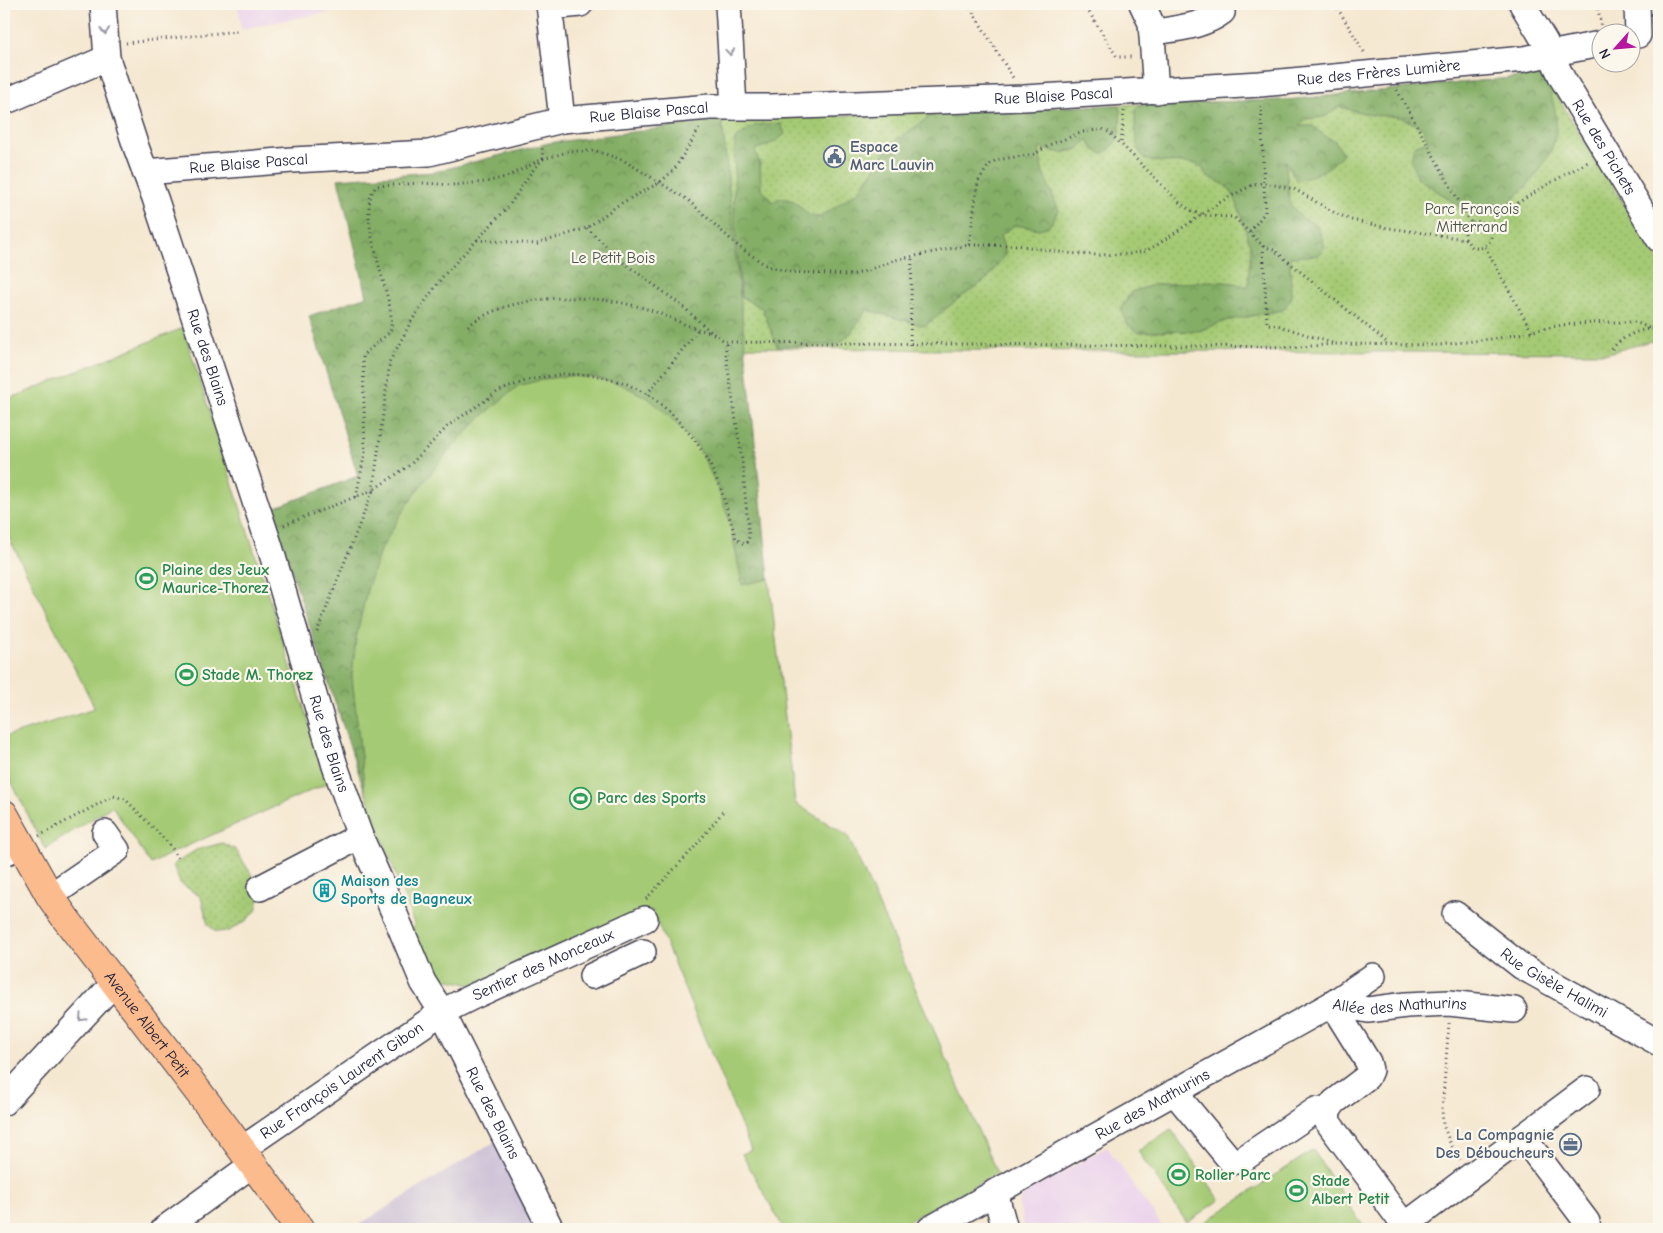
<svg xmlns="http://www.w3.org/2000/svg" width="1663" height="1233" font-family="'Comic Neue',sans-serif">
<style>
.built{fill:#ead1ec}
.industrial{fill:#cabfd6}
.grass{fill:url(#grass-dots);stroke:#647658}
.forest{fill:url(#forest-crowns);stroke:#536850}
.pitch{fill:#a5ca74;stroke:#647658}
.lines{fill:none;stroke-linecap:round;stroke-linejoin:round}
.minor-casing{stroke:#424052;stroke-width:28}
.major-casing{stroke:#424052;stroke-width:30}
.path{stroke:#424052;stroke-width:3;stroke-dasharray:1 4;stroke-linecap:butt}
.minor{stroke:#fff;stroke-width:25}
.major{stroke:#fbbb8d;stroke-width:28}
.oneway{stroke:#9c9ca7}
.labels{text-anchor:middle;dominant-baseline:central;stroke-width:4.5;stroke-linejoin:round;paint-order:stroke}
.street-label{font-size:16px;fill:#22223b;stroke:#fbf7ec}
.service-label{font-size:16px;font-weight:bold;fill:#4e5e75;stroke:#fbf7ec;text-anchor:start}
.park-label{font-size:16px;fill:#49544c;stroke:#fbf7ec}
.leisure-label{font-size:16px;font-weight:bold;fill:#27864d;stroke:#fbf7ec;text-anchor:start}
.culture-label{font-size:16px;font-weight:bold;fill:#0d838f;stroke:#fbf7ec;text-anchor:start}
</style>
<defs>
<pattern id="grass-dots" width="8" height="8" patternUnits="userSpaceOnUse" patternTransform="scale(1.25)"><rect width="8" height="8" fill="#a5ca74"/><path d="M2 2h.1M6 6h.1" fill="none" stroke="#8ead65" stroke-width="1.8" stroke-linecap="round"/></pattern>
<pattern id="forest-crowns" width="20" height="18" patternUnits="userSpaceOnUse" patternTransform="scale(1.25)"><rect width="20" height="18" fill="#84ae66"/><path d="M2 6a3 3 0 1 1 6 0M12 15a3 3 0 1 1 6 0" fill="none" stroke="#6c8d55"/></pattern>
</defs>
<rect width="100%" height="100%" fill="#fbf7ec"/>
<filter id="ink" filterUnits="userSpaceOnUse"><feTurbulence type="fractalNoise" baseFrequency=".02" numOctaves="2"/><feDisplacementMap in="SourceGraphic" scale="10" xChannelSelector="R" yChannelSelector="G"/><feConvolveMatrix kernelMatrix="1 2 1 2 8 2 1 2 1" color-interpolation-filters="sRGB"/></filter>
<filter id="wash" filterUnits="userSpaceOnUse"><feTurbulence type="fractalNoise" baseFrequency=".0096" numOctaves="4" result="noise"/><feDisplacementMap in="SourceGraphic" scale="20" xChannelSelector="R" yChannelSelector="G"/><feGaussianBlur stdDeviation="1.12" result="paint"/><feColorMatrix in="noise" values="0 0 0 0 0 0 0 0 0 0 0 0 0 0 0 0 0 1.4 0 .05"/><feComposite in="paint" operator="in"/></filter>
<g filter="url(#wash)">
<rect width="100%" height="100%" fill="#f5e8d1"/>
<path class="built" d="M238 4H368L241 29Z
M1107 1147 1164 1229H1024L1019 1203 1026 1193Z"/>
<path class="industrial" d="M499 1139 545 1229H352Z"/>
<path class="grass" d="M1541 75 1545 77 1659 260V339L1608 353 937 350 744 347 722 120 1140 104 1288 100Z
M222 843 236 850 260 888 259 898 256 911 247 920 229 931 216 932 208 925 201 897 180 883 173 865 196 850Z"/>
<path class="forest" d="M1541 75 1545 77C1549 90 1555 105 1556 118 1560 158 1525 189 1498 213L1466 211 1418 178 1411 161 1414 146 1428 141 1423 128 1400 117 1372 115 1339 107 1324 117 1306 119 1299 126H1313L1323 135 1335 141 1343 154C1328 170 1318 174 1297 181L1285 160 1290 204 1302 218 1317 225 1325 246 1319 255 1290 257 1291 299 1283 310 1225 321 1199 331 1137 332 1126 323 1121 309 1131 292 1153 285 1210 281 1234 283 1248 287 1251 248 1236 200 1230 190 1223 184 1207 176 1203 169 1197 164 1151 161C1132 157 1136 127 1135 112L1136 108 1140 104 1288 100Z
M1120 105C1121 125 1122 145 1102 154L1093 149 1088 139 1079 149 1062 153 1039 148 1042 170 1059 210 1049 226 1039 229 1015 225 1000 236 1006 253 987 279 958 299 925 326 867 310 850 334 837 345 777 346 762 308 741 297 734 210 735 139 756 125 781 124 785 134 775 142 755 150 760 164 761 188 772 202 781 198 794 201 810 216 820 217 859 191 892 143 936 112Z
M722 120 769 579 742 585 730 522 716 484 698 447 620 384 594 378 569 376 545 379 518 386 480 418 447 453 420 487 400 516 380 551 367 590 356 639 352 676 365 792 271 509 358 476 309 316 367 296 338 179 434 172 549 143Z"/>
<path class="pitch" d="M183 328 328 783 174 852 151 864 112 806 45 849 4 767V737L95 708 4 528V401Z
M569 376 594 378 620 384 648 398 670 417 698 447 716 484 730 522 742 585 769 579 795 803 848 836 997 1173 894 1229H784L742 1154 751 1150 652 910 524 963 516 961 514 968 471 985 423 973 409 939 414 924 365 792 352 676 356 639 367 590 380 551 400 516 420 487 447 453 480 418 518 386 545 379Z
M1171 1129 1220 1200 1187 1223 1138 1151Z
M1313 1150 1365 1229H1195Z"/>
</g>
<g filter="url(#ink)">
<g class="lines">
<defs>
<g id="minor">
<path id="s1" d="M103 4 107 58 136 147 155 198 270 547 335 766 360 836 396 917 423 982 442 1012 551 1229"/>
<path d="M549 4 562 120"/>
<path d="M728 4 734 107"/>
<path d="M1142 4 1151 23 1156 91"/>
<path id="s2" d="M1522 4 1545 42 1562 78 1659 239"/>
<path d="M1637 4 1638 35"/>
<path d="M550 7 580 4"/>
<path d="M1152 33C1176 28 1202 27 1222 12L1220 4"/>
<path d="M4 102 107 58"/>
<path id="s3" d="M145 172 292 160 429 153 562 120 710 107H772L1024 98 1260 84 1524 59 1600 44"/>
<path d="M4 853 21 846"/>
<path d="M260 888 360 836"/>
<path d="M50 896 117 850 105 833"/>
<path id="s4" d="M1455 914 1521 966 1659 1043"/>
<path d="M592 976 643 952"/>
<path d="M1174 1092 1232 1162 1243 1159 1316 1110 1328 1111"/>
<path d="M4 1102 104 994 117 984"/>
<path d="M1523 1137 1587 1222 1588 1229"/>
<path id="s5" d="M242 1149 442 1012 472 997 645 919"/>
<path d="M995 1192 1005 1229"/>
<path d="M1404 1226 1587 1089"/>
<path d="M164 1229 253 1164"/>
<path id="s6" d="M930 1229 1332 1004 1373 976"/>
<path id="s7" d="M1407 1229 1327 1121 1328 1111 1334 1102 1367 1077 1370 1070 1368 1062 1332 1004 1368 1010 1406 1005 1449 1003 1514 1010"/>
</g>
<g id="major">
<path id="s8" d="M4 814 50 896 66 919 226 1128 300 1229"/>
</g>
</defs>
<use href="#minor" class="minor-casing"/>
<use href="#major" class="major-casing"/>
<path class="path" d="M968 4 1013 78
M1084 4 1117 57H1133
M1335 4 1366 55
M1597 4 1601 25
M126 43 237 31
M1397 90 1471 223
M1124 111 1121 144 1180 203C1198 218 1212 216 1234 217L1263 246 1274 250 1389 344
M587 228 624 263 680 304 711 332 726 342 1300 347 1335 344 1439 345 1499 338 1562 325 1607 322H1635L1649 328
M1250 232 1265 212 1261 103
M1465 239V230L1471 223 1481 221 1488 225
M477 240 537 244 587 228 618 205 659 183 674 170 699 129
M969 245 978 182 989 165 996 160 1035 154 1049 145 1083 132 1102 129 1109 132 1121 144
M1263 246 1267 324 1277 325 1332 343
M1485 247 1532 332
M468 326C513 290 601 293 653 311 673 318 690 329 711 332
M910 345 912 256
M1612 349C1622 336 1643 327 1659 329
M647 394 698 330
M356 497 365 452 363 355 390 332C391 327 392 322 391 317 390 289 353 207 377 186L422 183 452 185 485 182 506 177 543 159 571 151H596L623 160 688 200 738 246 767 266 791 272 850 275 860 273 895 260 969 245H1017L1065 253 1097 255 1130 254 1145 251 1157 245 1222 201 1254 184 1264 183 1294 189 1335 213 1351 220 1389 228 1465 239 1472 247C1487 252 1497 237 1488 225 1519 200 1553 181 1588 162
M284 525 373 490 390 361 412 320 443 276 509 206 532 171 543 159 542 146
M317 632 373 490 410 465 449 425 499 391 528 380 562 374 593 375 625 383 651 396 673 415 694 439 708 460 721 489 736 539 744 544 748 542 749 537 742 460 726 356V342
M39 836 113 796 125 799 171 846 179 861
M646 899 693 849 725 809
M1449 1023 1442 1109 1443 1125 1453 1150 1460 1160"/>
<use href="#minor" class="minor"/>
<use href="#major" class="major"/>
</g>
<defs><path id="oneway-chevron" d="M-2-3.5L2.5 0L-2 3.5" fill="none" stroke-width="1.6" stroke-linecap="round" stroke-linejoin="round" transform="scale(1.25)"/></defs>
<g class="oneway">
<use href="#oneway-chevron" transform="translate(105 31) rotate(85)"/>
<use href="#oneway-chevron" transform="translate(730 52) rotate(86)"/>
<use href="#oneway-chevron" transform="translate(82 1018) rotate(133)"/>
</g>
</g>
<defs>
<symbol id="civic-ring" viewBox="-11 -11 22 22"><circle r="9.5" fill="#fbf7ec" stroke="#5c6f8a" stroke-width="1.5"/><path d="M-.6-6.5H3V-4.5H.6V-3L4-1V1h2V6H-6V1h2V-1L-.6-3ZM-1.2 2.5V6h2.4V2.5Z" fill="#5c6f8a"/></symbol>
<symbol id="stadium-ring" viewBox="-11 -11 22 22"><circle r="9.5" fill="#fbf7ec" stroke="#2e9e5b" stroke-width="1.5"/><path d="M0-5a6.5 5 0 1 0 0 10a6.5 5 0 1 0 0-10ZM-3.5-1.8h7v3.6h-7Z" fill="#2e9e5b"/></symbol>
<symbol id="building-ring" viewBox="-11 -11 22 22"><circle r="9.5" fill="#fbf7ec" stroke="#0f9aa8" stroke-width="1.5"/><path d="M-4-6H4V6H1V3H-1V6H-4ZM-2.5-4.3h1.7v1.8h-1.7ZM.8-4.3h1.7v1.8H.8ZM-2.5-1h1.7V.8h-1.7ZM.8-1h1.7V.8H.8Z" fill="#0f9aa8"/></symbol>
<symbol id="office-ring" viewBox="-11 -11 22 22"><circle r="9.5" fill="#fbf7ec" stroke="#5c6f8a" stroke-width="1.5"/><path d="M-6-3h4V-5.5h4V-3h4V5H-6ZM-1-4.5V-3h2v-1.5ZM-6 0V1H6V0Z" fill="#5c6f8a"/></symbol>
</defs>
<g fill-rule="evenodd">
<use href="#civic-ring" x="822" y="144" width="25" height="25"/>
<use href="#stadium-ring" x="134" y="566" width="25" height="25"/>
<use href="#stadium-ring" x="174" y="662" width="25" height="25"/>
<use href="#stadium-ring" x="568" y="786" width="25" height="25"/>
<use href="#building-ring" x="312" y="878" width="25" height="25"/>
<use href="#office-ring" x="1558" y="1132" width="25" height="25"/>
<use href="#stadium-ring" x="1166" y="1162" width="25" height="25"/>
<use href="#stadium-ring" x="1284" y="1178" width="25" height="25"/>
</g>
<g class="labels">
<g class="street-label">
<text stroke="none"><textPath href="#s3" startOffset="1240">Rue des Frères Lumière</textPath></text>
<text stroke="none"><textPath href="#s3" startOffset="914">Rue Blaise Pascal</textPath></text>
<text stroke="none"><textPath href="#s3" startOffset="509">Rue Blaise Pascal</textPath></text>
<text stroke="none"><textPath href="#s2" startOffset="165">Rue des Pichets</textPath></text>
<text stroke="none"><textPath href="#s3" startOffset="104">Rue Blaise Pascal</textPath></text>
<text stroke="none"><textPath href="#s1" startOffset="370">Rue des Blains</textPath></text>
<text stroke="none"><textPath href="#s1" startOffset="775">Rue des Blains</textPath></text>
<text stroke="none"><textPath href="#s5" startOffset="354">Sentier des Monceaux</textPath></text>
<text stroke="none"><textPath href="#s4" startOffset="121">Rue Gisèle Halimi</textPath></text>
<text stroke="none"><textPath href="#s7" startOffset="349">Allée des Mathurins</textPath></text>
<text stroke="none"><textPath href="#s8" startOffset="255">Avenue Albert Petit</textPath></text>
<text stroke="none"><textPath href="#s5" startOffset="121">Rue François Laurent Gibon</textPath></text>
<text stroke="none"><textPath href="#s6" startOffset="255">Rue des Mathurins</textPath></text>
<text stroke="none"><textPath href="#s1" startOffset="1180">Rue des Blains</textPath></text>
</g>
<g class="service-label">
<text x="850" y="147">Espace<tspan x="850" dy="18">Marc Lauvin</tspan></text>
<text x="1554" y="1135" text-anchor="end">La Compagnie<tspan x="1554" dy="18">Des Déboucheurs</tspan></text>
</g>
<g class="park-label">
<text x="1472" y="209">Parc François<tspan x="1472" dy="18">Mitterrand</tspan></text>
<text x="613" y="258">Le Petit Bois</text>
</g>
<g class="leisure-label">
<text x="162" y="570">Plaine des Jeux<tspan x="162" dy="18">Maurice-Thorez</tspan></text>
<text x="202" y="675">Stade M. Thorez</text>
<text x="597" y="798">Parc des Sports</text>
<text x="1195" y="1175">Roller Parc</text>
<text x="1312" y="1181">Stade<tspan x="1312" dy="18">Albert Petit</tspan></text>
</g>
<g class="culture-label">
<text x="341" y="881">Maison des<tspan x="341" dy="18">Sports de Bagneux</tspan></text>
</g>
</g>
<rect width="1663" height="1233" fill="none" stroke="#fbf7ec" stroke-width="20"/>
<g transform="translate(1616 48) rotate(243)"><circle r="24" fill="#fbf7ec" stroke="#a4a2a5"/>
<path d="M0-4L9 19L0 12L-9 19Z" fill="#b5179e"/>
<text y="-8" font-size="14" font-weight="bold" text-anchor="middle" fill="#22223b">N</text>
</g>
</svg>
